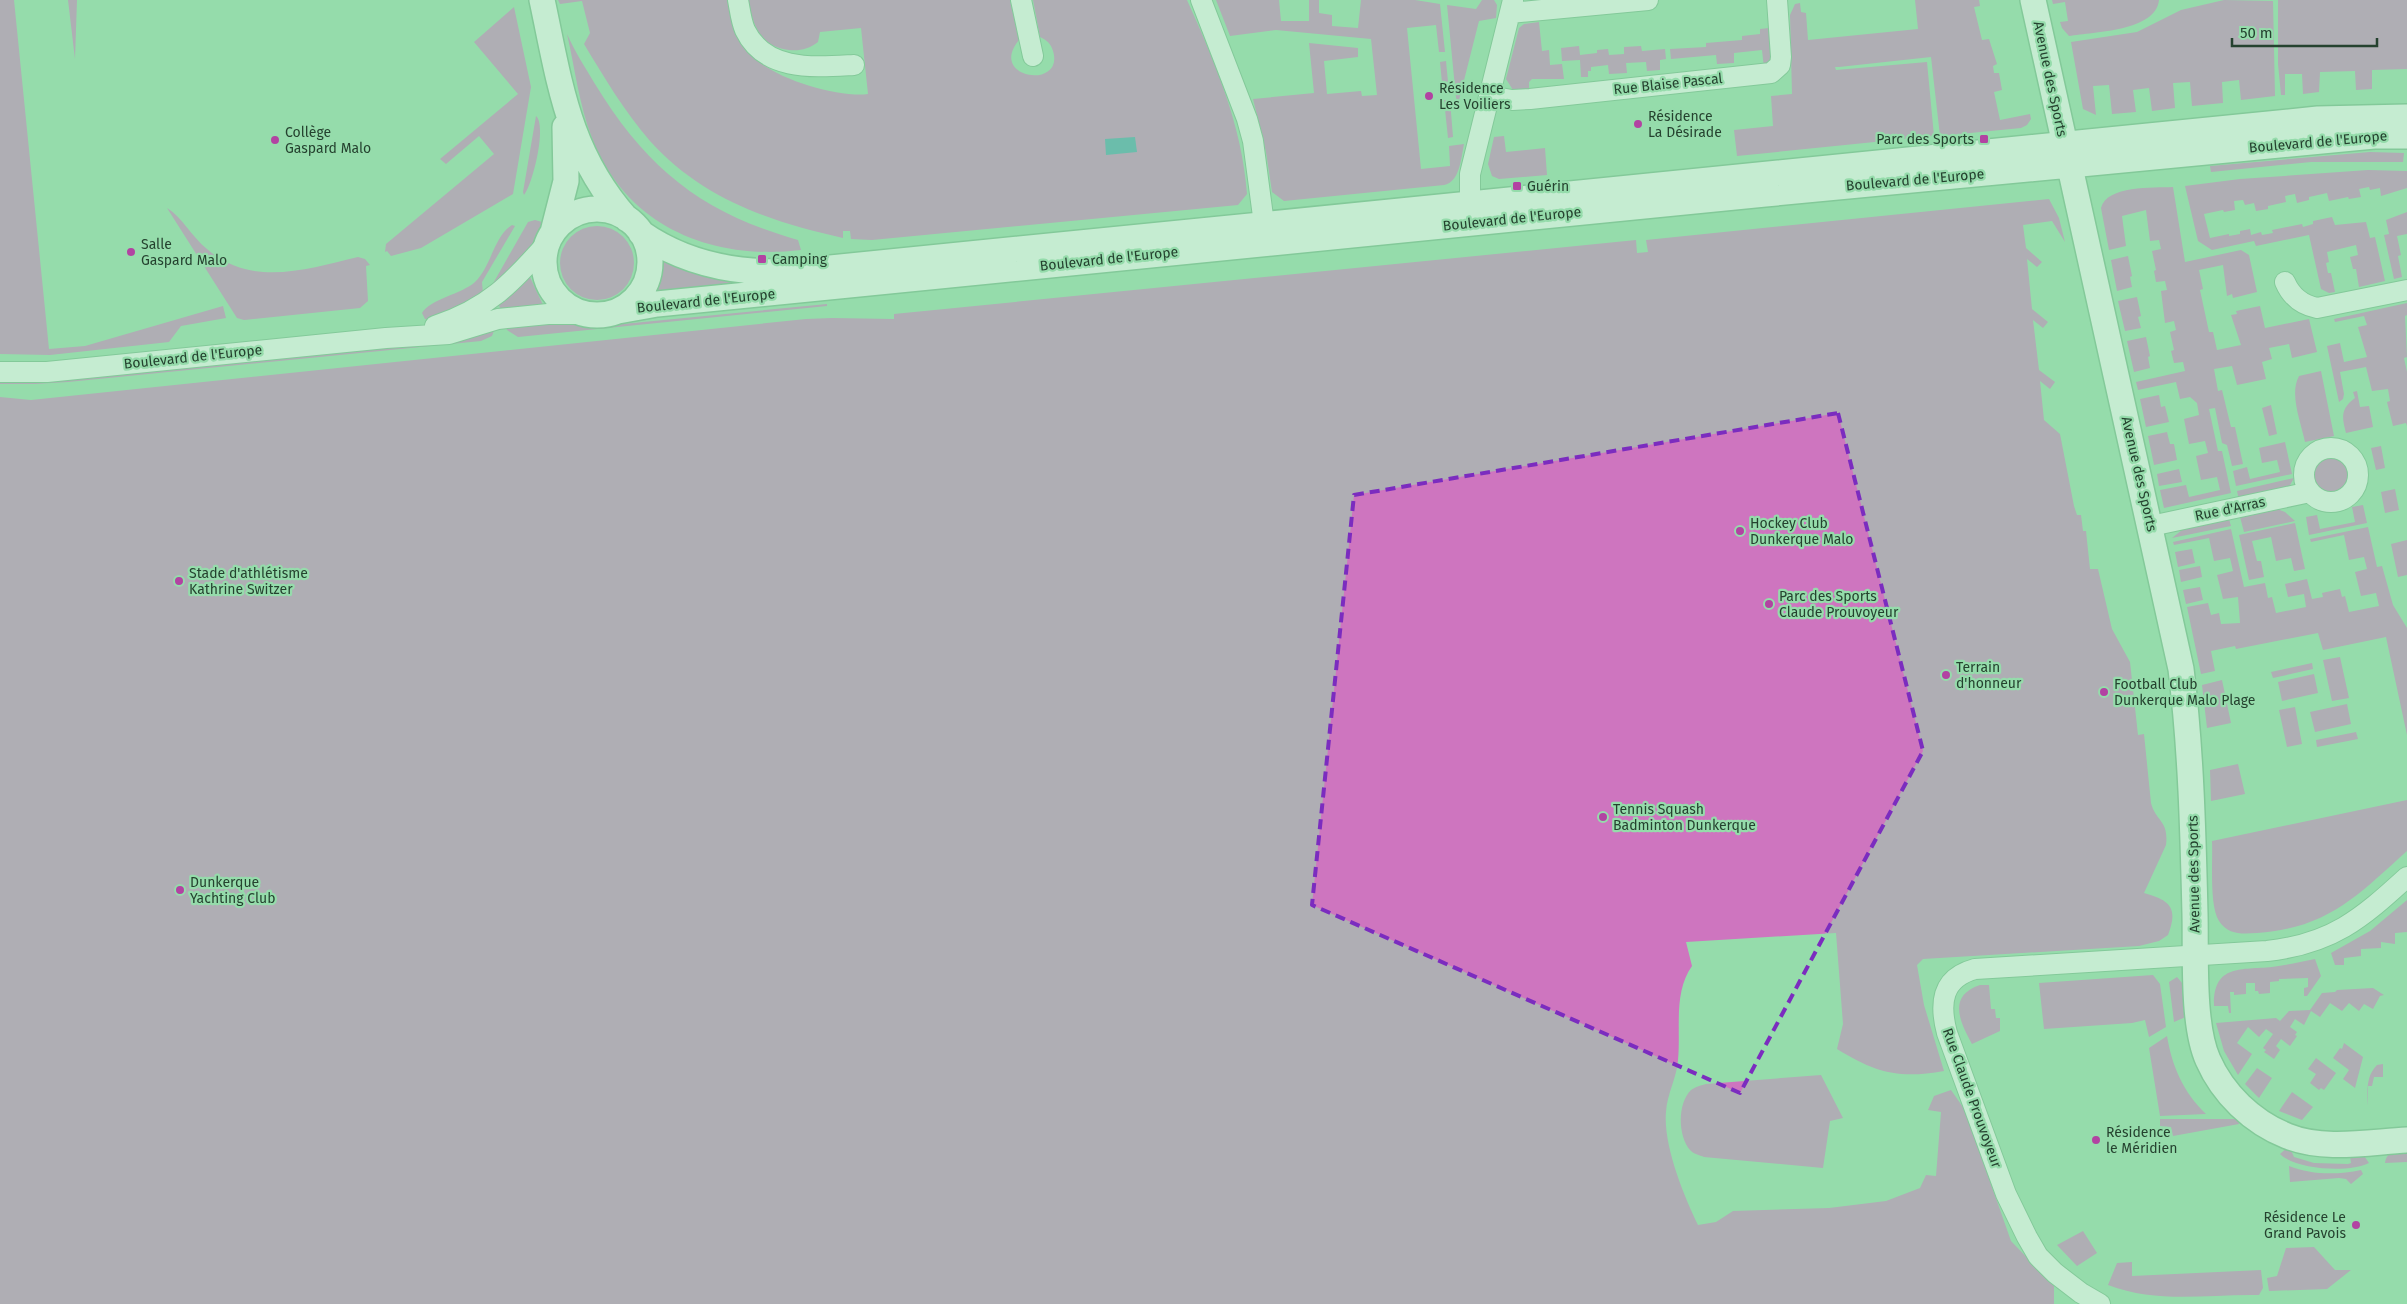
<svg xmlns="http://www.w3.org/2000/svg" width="2407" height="1304" font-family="'Fira Sans',sans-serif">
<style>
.green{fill:#ce75bf}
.water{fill:#3898ab}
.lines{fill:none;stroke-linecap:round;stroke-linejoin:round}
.minor-casing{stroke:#6db284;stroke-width:22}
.tertiary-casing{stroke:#6db284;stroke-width:28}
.minor{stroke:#fff;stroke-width:20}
.tertiary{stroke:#fff;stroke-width:25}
.marked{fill:none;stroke:#7b2cbf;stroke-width:4;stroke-dasharray:10 6;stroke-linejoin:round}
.poi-dot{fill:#b243a2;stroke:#95dcab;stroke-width:2}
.labels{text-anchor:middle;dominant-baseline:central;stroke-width:4.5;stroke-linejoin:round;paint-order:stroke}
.street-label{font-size:14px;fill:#25422f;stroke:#95dcab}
.poi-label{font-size:14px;fill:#25422f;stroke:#95dcab;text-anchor:start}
</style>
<rect width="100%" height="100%" fill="#95dcab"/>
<path class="green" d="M0 0H14L49 349 85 346 223 306 226 318 181 326 169 342 50 355 0 354Z
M68 0H77L75 59Z
M558 0H729C736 15 745 44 754 56 772 79 841 98 868 94L861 28 820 32 818 42C809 49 800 51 789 50 760 47 753 25 748 0H1010L1019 40C987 79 1065 90 1053 51 1051 44 1047 40 1040 37L1033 0H1187C1215 62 1242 125 1247 194L1238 205 872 240 851 239 850 231H843V238C770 222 701 198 650 141 624 111 604 77 584 44L590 33 582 1 560 4Z
M1216 0H1279L1281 21H1309V0H1319V13L1332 15V26L1358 28 1361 0H1415L1440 4 1445 52H1439L1436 25 1407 28 1421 169 1450 166 1449 146 1464 144C1461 158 1460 182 1444 185L1284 201 1272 192 1266 152 1253 99 1314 93 1309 43 1358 48V57L1324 61 1327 94 1361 91 1362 96 1377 95 1371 39 1276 30 1230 36Z
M1482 0H1494L1497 5 1496 18 1479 21 1457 108 1447 5 1476 9Z
M1915 0H1979L1980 6 1974 7 1982 40 1989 39 1997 64 1993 66 1994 73H1999L2002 90 1994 92 2000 120 2030 114 2031 119 2027 125 2021 128 1940 136 1931 57 1839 67H1835L1836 70 1927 62 1934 136 1737 156 1734 130 1773 126 1771 96 1792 94 1790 15 1795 4 1800 3 1801 12 1806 13 1808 40 1918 29Z
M2052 0H2159C2156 31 2094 32 2069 36L2062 28 2060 22 2068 21 2065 2 2053 4Z
M2224 0 2273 1 2275 96 2241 100 2239 80 2222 82 2223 103 2192 106 2190 82 2173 83 2175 108 2152 111 2149 88 2133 90 2136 112 2112 114 2109 85 2093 86 2096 115 2083 109 2071 42 2137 32 2181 10Z
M2278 0H2407V69L2372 70V89L2356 90 2355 71 2320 72 2319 92 2303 94 2302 74H2285V95H2281L2278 64Z
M514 7 531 87 513 194 421 248 391 256 387 251 385 252 386 244 494 154 479 136 446 164 440 159 518 94 474 42Z
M1539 22 1542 51 1549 50 1550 65 1562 64 1564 79H1532L1529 82V90H1513L1506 79 1519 28 1524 24Z
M1769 28 1772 57 1764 68 1762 50 1734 53V63L1717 64 1716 55 1671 59 1670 49 1706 47V43L1742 40V36L1760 34V29Z
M567 34C575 52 585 67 595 84 647 169 702 213 798 240L801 250C711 261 626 226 592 138 579 105 575 68 567 34Z
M1579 46 1580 55 1597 53V50L1608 49 1609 55 1624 54V47L1641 46 1642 51 1665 49 1666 59 1660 60V70L1647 71 1646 62 1626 63 1627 73 1609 74 1608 65 1591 67V71H1588V77H1581L1580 60 1562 61 1561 48Z
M1446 61 1449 92 1443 93 1440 62Z
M1444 100H1450L1453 137 1448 138Z
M536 116C547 125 533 184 524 195L523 192Z
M1504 136 1506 152 1545 148 1547 175 1499 179 1492 176 1488 164 1494 137Z
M2370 152 2404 153 2403 162H2311L2211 172 2210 166Z
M2368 170 2407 171V188L2381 196 2380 188 2370 190 2369 187 2359 189 2361 197 2349 199 2348 197 2329 201 2327 193 2309 197V200L2297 203 2295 194 2285 196 2286 202 2268 206V209L2256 211 2254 203 2245 205 2243 200 2234 201 2235 210 2224 212 2223 210 2204 214 2210 238 2229 234V236L2240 234V231L2250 229 2251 235 2261 232 2262 235 2273 233 2272 230 2302 224 2303 227 2313 224V221L2332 217 2335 225 2366 222 2370 238 2375 237 2385 281 2359 287 2356 269H2353L2350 257 2358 255 2356 245 2327 252 2329 262 2326 263 2328 273H2331L2335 292 2329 293 2321 289 2309 235 2256 246 2254 241 2212 250 2198 241 2185 186 2240 179Z
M2173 187 2185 262 2241 250 2249 255 2257 292 2233 298 2232 294 2227 296 2223 265 2199 270 2203 289 2200 290 2209 332H2213L2217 350 2241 345 2231 315 2237 314 2236 311 2260 306 2265 328 2309 319 2317 352 2292 358 2289 344 2269 348 2272 359 2262 362 2266 379 2237 385 2232 366 2214 369 2218 391 2222 390 2231 427H2235L2243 464 2232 466 2227 445 2222 443 2215 408 2209 409 2218 451H2222L2231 493 2164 508 2160 490 2186 485 2189 497 2220 490 2217 477 2201 480 2196 456 2208 453 2205 441 2189 444 2184 419 2199 415 2197 403 2190 397 2180 399 2176 382 2138 390 2136 382 2185 371 2183 362 2174 363 2171 351 2174 350 2170 332 2176 330 2174 321 2165 323 2161 291 2167 290 2165 281 2156 282 2154 271 2156 270 2152 251 2161 249 2159 240 2150 241 2146 210 2122 216 2126 246 2109 250 2101 208C2107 185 2153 188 2173 187Z
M2049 199 2059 218 2065 242 2052 221 2023 225 2026 248 2042 262 2037 267 2027 259 2032 309 2048 322 2043 328 2033 320 2039 370 2055 382 2050 389 2040 381 2044 420 2060 434 2074 506 2077 515H2081L2083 531H2086L2090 569H2098L2112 629 2130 662 2138 735 2144 734 2151 803C2156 822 2169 820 2166 845L2144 893C2169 900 2179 907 2168 935L2159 941 2139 946 1923 959 1917 965 1924 1005 1944 1071C1899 1079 1876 1073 1837 1049L1843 1024 1836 933 1686 942 1692 966C1673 993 1681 1029 1678 1060 1677 1077 1667 1094 1666 1112 1663 1145 1684 1196 1698 1225L1716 1222 1733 1211 1829 1208 1886 1201 1920 1188 1926 1175 1936 1176 1941 1112 1928 1110 1934 1096 1951 1090 1965 1110 2011 1241 2054 1286V1304H0V397L31 400 806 319 832 318 894 319V314L1636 240 1637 253 1648 252 1646 240Z
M167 208C182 217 192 237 207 249 252 288 307 269 358 257L365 259 370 265 366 266 368 301 360 308 244 320 237 318Z
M2407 212V234L2397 236 2401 255 2398 256 2402 277 2394 279 2384 235 2389 234 2386 220Z
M535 220 542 222 543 225C535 251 511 269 491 287L528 222Z
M512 225 515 226 482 282 483 294 429 320 425 319 422 313C430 299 462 294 475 282 491 267 494 236 512 225Z
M560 263a37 37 0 1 1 74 0a37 37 0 1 1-74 0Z
M661 256 774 280 650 298 658 280Z
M2128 256 2132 276 2130 277 2132 287 2117 291 2111 260Z
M529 275 544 307 501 311 498 302Z
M2137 297 2141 316 2138 317 2141 328 2125 331 2118 301Z
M2407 303V315L2405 316 2407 357 2404 358 2407 372V426L2406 423 2393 426 2387 402 2390 401 2388 389 2372 391 2366 367 2340 372 2344 394 2343 399 2339 402 2327 346 2340 343 2344 362 2367 357 2358 327 2367 325 2364 316 2335 322 2334 319Z
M827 304V306L518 337 507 330 505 324 558 321 592 327Z
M496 325 492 336 481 341 68 382 35 384H0V382H40Z
M2146 337 2150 356 2148 357 2150 368 2134 372 2127 341Z
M2321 371 2334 436 2305 442C2301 422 2289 394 2299 376Z
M2357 391 2360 407 2369 406 2373 427 2346 433C2342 418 2340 409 2355 398L2353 392Z
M2159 395 2161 407 2165 406 2169 422 2146 427 2140 399Z
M2271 405 2277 434 2269 436 2262 408Z
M2167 432 2170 444H2174L2177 460 2154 465 2148 436Z
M2285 442 2292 474 2236 486 2233 471 2247 467 2250 479 2280 472 2277 460 2262 463 2259 448Z
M2381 446 2385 468 2376 470 2371 448Z
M2313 475a18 18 0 1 1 36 0a18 18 0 1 1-36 0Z
M2179 469 2182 482 2159 486 2157 474Z
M2294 478 2289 487 2239 500 2237 491Z
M2395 489 2399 510 2385 513 2381 492Z
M2363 505 2367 523 2309 535 2306 517 2317 515 2320 529 2355 522 2352 507Z
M2277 509 2285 512 2295 521 2244 532 2240 517Z
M2229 519 2231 526 2172 538 2182 530Z
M2295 523 2305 569 2294 571 2291 558 2276 561 2271 537 2252 541 2257 561H2261L2264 577 2249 580 2239 535Z
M2368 527 2377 567 2382 566 2393 605 2407 628V735L2386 637 2323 650 2318 633 2236 649 2235 646 2211 651 2215 671 2201 674 2187 607 2208 603 2211 615 2219 613 2221 624 2240 623 2238 597 2223 599 2217 575 2233 571 2230 558 2214 561 2209 538 2174 545 2173 542 2231 529 2244 587 2265 583 2268 598 2272 597 2276 613 2306 607 2304 594 2288 597 2285 584 2307 579 2312 599 2323 597 2322 593 2340 589 2342 597 2345 596 2349 612 2379 606 2376 593 2361 596 2355 572 2367 569 2364 557 2349 560 2344 535 2311 542 2310 539Z
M2407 540V575L2398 577 2391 544Z
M2192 549 2195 563 2178 567 2175 552Z
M2200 566 2202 577 2181 582 2179 570Z
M2200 587 2203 600 2186 604 2183 590Z
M2340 657 2349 698 2332 701 2323 660Z
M2312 663 2313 669 2273 678 2271 672Z
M2314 674 2318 693 2282 701 2278 682Z
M2222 680 2231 723 2207 728 2202 685Z
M2347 704 2351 724 2315 732 2310 712Z
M2295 707 2302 744 2287 747 2279 710Z
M2356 732 2358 739 2317 747 2316 740Z
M2238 764 2245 794 2211 801 2210 770Z
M2407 800V851C2357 896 2328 928 2257 933 2242 934 2228 935 2219 921 2209 905 2213 861 2212 841Z
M2407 900V932L2395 933V944L2381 942V948L2361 949V956L2344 958V965H2335L2331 953 2370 931Z
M2315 959 2321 976 2307 996H2304V988L2308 987V978L2279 979V981L2270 982V993L2259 994 2258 991H2255V983H2246V994L2234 995V992H2230L2231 1013H2229L2228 1006H2214C2213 964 2241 970 2272 967 2287 965 2300 962 2315 959Z
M2153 975 2160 984 2166 1027 2149 1037 2145 1020 2132 1023 2044 1029 2039 983Z
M2177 977 2188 990V1016L2174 1022 2169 982Z
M1980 985H1989L1991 1009H1995L1996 1018H2000V1031L1972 1044C1960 1022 1947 996 1980 985Z
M2373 988 2384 995 2380 996 2373 1009 2364 1004 2359 1011 2349 1003 2342 1011 2330 1003 2320 1017 2311 1011 2304 1025 2295 1019 2290 1027 2297 1032 2295 1035 2297 1036 2290 1046 2281 1039 2276 1046 2280 1050 2274 1059 2264 1052 2266 1050 2263 1048 2273 1034 2266 1029 2259 1037 2248 1027 2237 1043 2252 1054 2238 1075 2224 1051 2216 1023 2276 1018 2280 1021 2289 1011 2310 1010 2322 993 2335 992 2337 990Z
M2167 1036C2172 1066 2183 1092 2206 1114L2160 1116 2149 1048Z
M2344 1043 2363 1057 2355 1088 2343 1079 2349 1070 2333 1058 2340 1048 2342 1049Z
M2316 1058 2336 1073 2324 1090 2321 1088 2319 1090 2310 1083 2316 1074 2308 1069Z
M2383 1064V1077H2374L2372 1086H2368V1106C2367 1091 2366 1076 2377 1065Z
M2257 1068 2272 1078 2259 1098 2245 1084Z
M1821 1075 1843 1118 1830 1121 1823 1168 1704 1157C1700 1155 1693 1154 1690 1150 1678 1136 1677 1104 1691 1090 1695 1087 1702 1085 1706 1084Z
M2292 1092 2313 1107 2302 1120 2279 1111Z
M2160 1119H2238L2239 1124 2173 1136 2171 1127 2160 1126Z
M2289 1146 2294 1157 2314 1163 2348 1164 2351 1163 2349 1149 2362 1153 2369 1163C2350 1173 2296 1170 2280 1154Z
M2407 1148V1162L2385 1163C2387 1151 2396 1150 2407 1148Z
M2289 1166C2311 1175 2338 1175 2361 1170L2363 1174 2351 1184 2346 1179 2339 1178 2290 1182Z
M2083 1231 2097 1253 2077 1266 2057 1245Z
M2314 1247 2335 1270H2351L2327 1289 2269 1291 2267 1278 2277 1276 2286 1248Z
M2132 1262V1276L2261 1270 2263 1288 2259 1295C2206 1294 2158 1304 2108 1285L2117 1263Z"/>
<path class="water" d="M1135 137 1137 152 1106 155 1105 139Z"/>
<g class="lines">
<defs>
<path id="minor" d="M738 0C740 10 741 21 745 30 765 72 815 67 854 65
M1021 0 1033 56
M1201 0 1247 119 1253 141 1266 239
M1510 13 1648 0
M1489 96 1512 100 1530 99 1771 73 1780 65 1781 57 1777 0
M1470 219V174L1513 0
M2285 282C2291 296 2302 305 2317 308L2407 290
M435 326C488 309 513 282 548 242
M0 372H47L386 338 449 334 498 319 548 314H585
M2304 475a27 27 0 1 1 54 0a27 27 0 1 1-54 0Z
M2151 526 2310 492
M2100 1304 2081 1293 2055 1273 2038 1256 2027 1237 2006 1194 1947 1033C1939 1003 1942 978 1975 969L2267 951C2332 944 2361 919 2407 877"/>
<path id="tertiary" d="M542 0C560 84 568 153 627 219
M2033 0 2181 669C2191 750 2193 831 2195 914 2196 953 2192 1025 2208 1060 2223 1094 2252 1122 2287 1136 2324 1151 2369 1142 2407 1140
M544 262a53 53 0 1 1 106 0a53 53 0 1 1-106 0Z
M553 232 566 181 565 127
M641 233C688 266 743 275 800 271L2318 119 2407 117
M618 311 657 304 1765 194 2374 136H2407"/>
</defs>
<use href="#minor" class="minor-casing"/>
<use href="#tertiary" class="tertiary-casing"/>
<use href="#minor" class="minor"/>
<use href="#tertiary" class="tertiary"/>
</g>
<path d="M0 0H2407V1304H0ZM1838 413 1923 751 1740 1093 1312 905 1354 495Z" fill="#95dcab" fill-opacity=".55" fill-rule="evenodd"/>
<path class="marked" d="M1838 413 1923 751 1740 1093 1312 905 1354 495Z"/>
<g class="poi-dot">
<circle cx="1429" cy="96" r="5"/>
<circle cx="1638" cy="124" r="5"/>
<rect x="1979" y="134" width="10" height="10" rx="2.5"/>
<circle cx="275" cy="140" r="5"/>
<rect x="1512" y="181" width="10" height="10" rx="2.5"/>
<circle cx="131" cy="252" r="5"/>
<rect x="757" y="254" width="10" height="10" rx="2.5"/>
<circle cx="1740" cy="531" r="5"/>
<circle cx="179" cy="581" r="5"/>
<circle cx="1769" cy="604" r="5"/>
<circle cx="1946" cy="675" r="5"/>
<circle cx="2104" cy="692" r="5"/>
<circle cx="1603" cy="817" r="5"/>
<circle cx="180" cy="890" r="5"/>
<circle cx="2096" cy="1140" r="5"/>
<circle cx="2356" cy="1225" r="5"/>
</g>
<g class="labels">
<g class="street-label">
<text transform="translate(2050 79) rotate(78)">Avenue des Sports</text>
<text transform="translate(1668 84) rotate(-6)">Rue Blaise Pascal</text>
<text transform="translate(2318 142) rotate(-5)">Boulevard de l'Europe</text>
<text transform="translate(1915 180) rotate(-5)">Boulevard de l'Europe</text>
<text transform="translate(1512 219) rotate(-6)">Boulevard de l'Europe</text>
<text transform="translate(1109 259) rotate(-6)">Boulevard de l'Europe</text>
<text transform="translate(706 301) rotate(-6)">Boulevard de l'Europe</text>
<text transform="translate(193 357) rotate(-6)">Boulevard de l'Europe</text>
<text transform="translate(2139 474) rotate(77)">Avenue des Sports</text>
<text transform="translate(2230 509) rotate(-12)">Rue d'Arras</text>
<text transform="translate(2194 874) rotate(-91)">Avenue des Sports</text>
<text transform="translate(1972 1098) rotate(70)">Rue Claude Prouvoyeur</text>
</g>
<g class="poi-label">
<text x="1439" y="88">Résidence<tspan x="1439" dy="16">Les Voiliers</tspan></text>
<text x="1648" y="116">Résidence<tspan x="1648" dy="16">La Désirade</tspan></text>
<text x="285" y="132">Collège<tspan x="285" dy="16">Gaspard Malo</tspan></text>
<text x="1974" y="139" text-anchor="end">Parc des Sports</text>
<text x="1527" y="186">Guérin</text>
<text x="141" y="244">Salle<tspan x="141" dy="16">Gaspard Malo</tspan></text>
<text x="772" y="259">Camping</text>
<text x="1750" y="523">Hockey Club<tspan x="1750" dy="16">Dunkerque Malo</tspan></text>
<text x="189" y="573">Stade d'athlétisme<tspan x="189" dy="16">Kathrine Switzer</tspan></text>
<text x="1779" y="596">Parc des Sports<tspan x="1779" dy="16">Claude Prouvoyeur</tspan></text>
<text x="1956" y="667">Terrain<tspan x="1956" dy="16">d'honneur</tspan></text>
<text x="2114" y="684">Football Club<tspan x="2114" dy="16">Dunkerque Malo Plage</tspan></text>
<text x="1613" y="809">Tennis Squash<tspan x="1613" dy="16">Badminton Dunkerque</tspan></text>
<text x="190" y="882">Dunkerque<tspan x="190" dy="16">Yachting Club</tspan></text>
<text x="2106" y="1132">Résidence<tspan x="2106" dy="16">le Méridien</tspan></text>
<text x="2346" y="1217" text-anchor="end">Résidence Le<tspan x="2346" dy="16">Grand Pavois</tspan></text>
</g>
</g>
<path d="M2232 38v8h145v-8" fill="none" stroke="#25422f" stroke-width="2.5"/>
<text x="2240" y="38" font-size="15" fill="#25422f" stroke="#95dcab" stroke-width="4" paint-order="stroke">50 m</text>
</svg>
